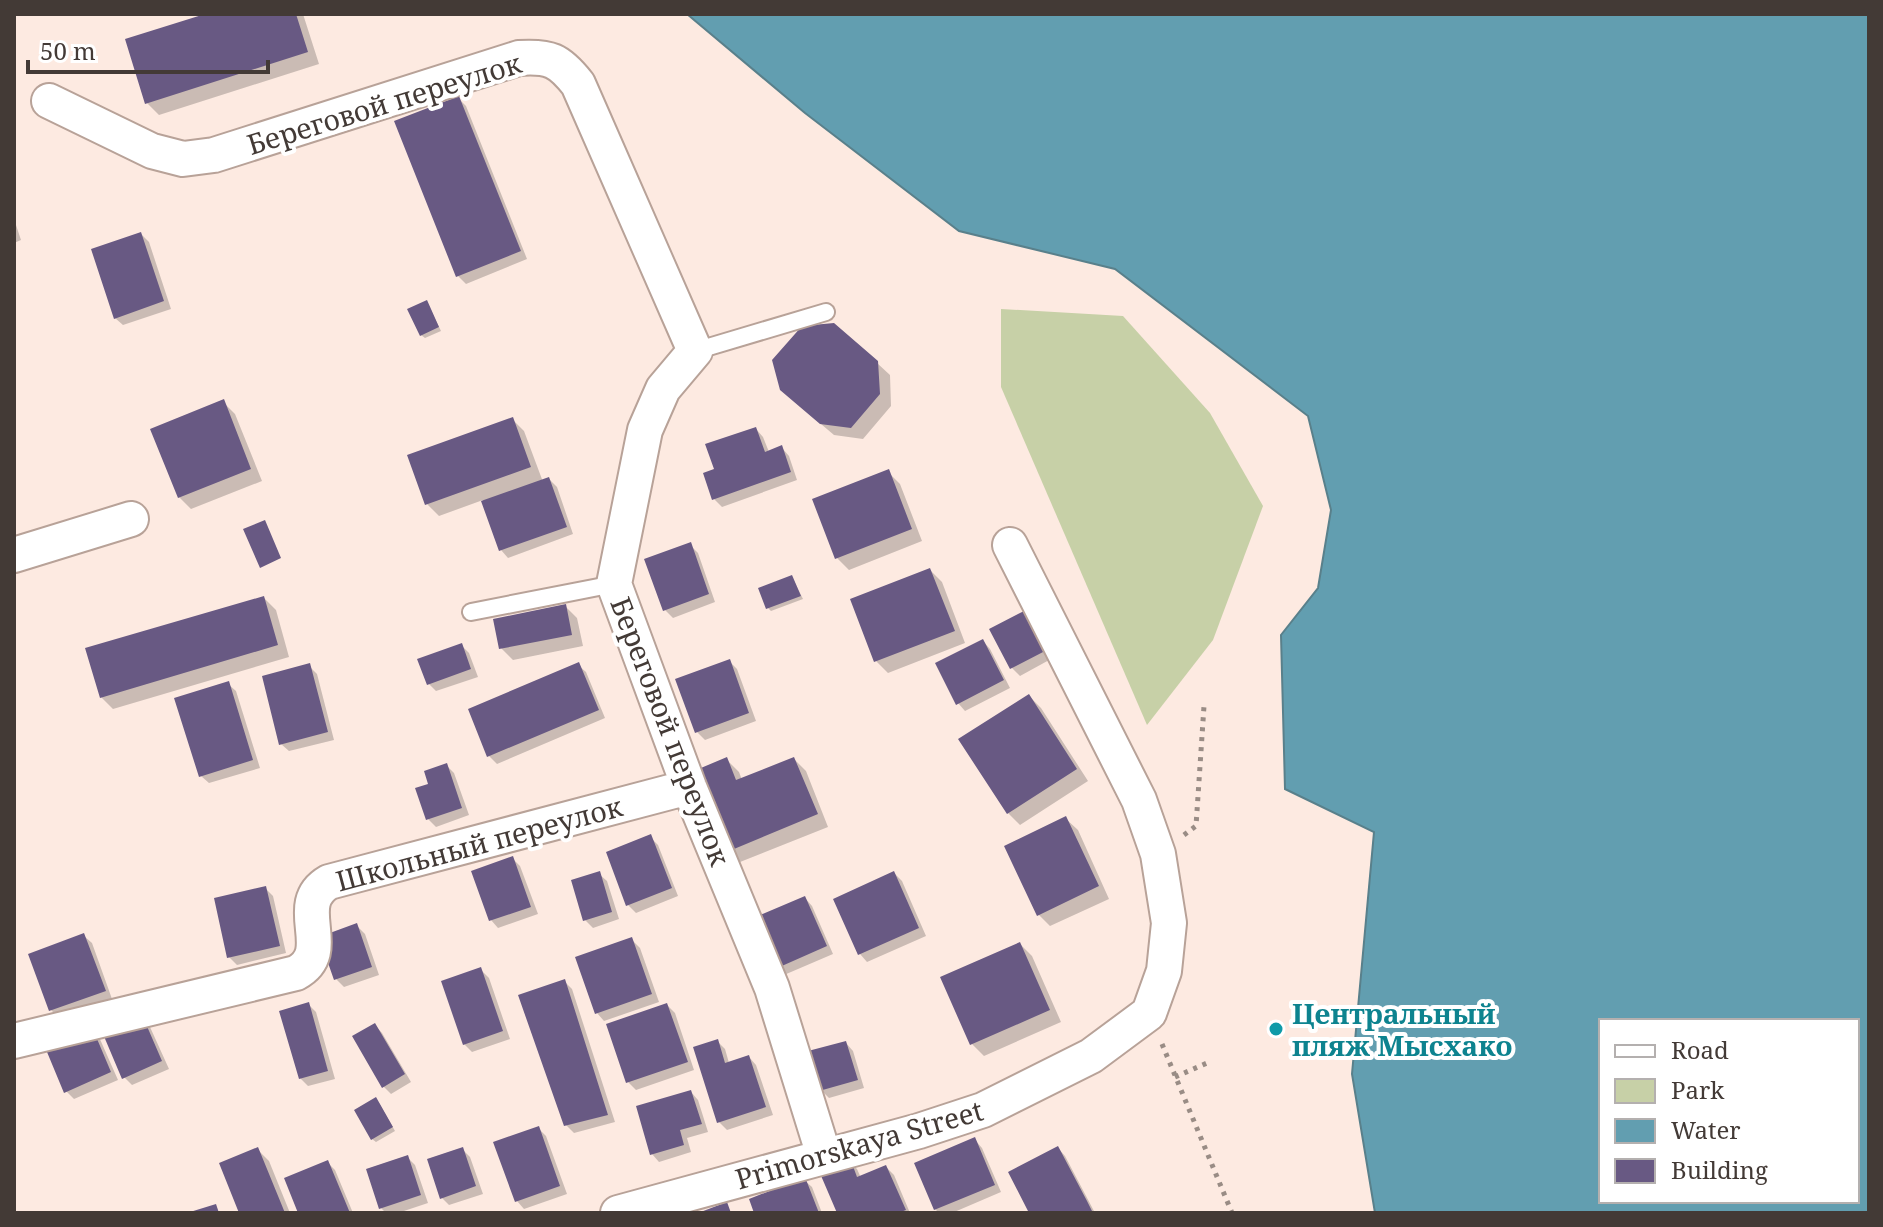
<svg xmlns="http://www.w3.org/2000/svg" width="1883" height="1227" font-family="'Noto Serif',serif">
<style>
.green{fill:#c7d0a7}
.water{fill:#629eb0;stroke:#59808b;stroke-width:2;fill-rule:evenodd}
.shadow{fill:#0003}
.building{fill:#685983}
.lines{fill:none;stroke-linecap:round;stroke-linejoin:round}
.service-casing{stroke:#b8a298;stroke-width:20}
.minor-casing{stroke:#b8a298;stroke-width:38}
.path{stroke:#998c85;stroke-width:5;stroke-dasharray:4 6;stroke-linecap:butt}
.service{stroke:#fff;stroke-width:16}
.minor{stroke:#fff;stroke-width:34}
.culture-dot{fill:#0f9aa8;stroke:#fff;stroke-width:3}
.labels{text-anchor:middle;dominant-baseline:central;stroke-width:8;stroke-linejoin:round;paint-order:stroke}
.street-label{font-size:28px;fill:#433a36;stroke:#fff}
.culture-label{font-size:28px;font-weight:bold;fill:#0d838f;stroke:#fff;text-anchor:start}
</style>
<rect width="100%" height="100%" fill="#fdeae1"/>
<path class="green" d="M1001 309 1123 316 1210 413 1263 506 1213 640 1147 725 1001 387Z"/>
<path class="water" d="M687 14H1869V1213H1375L1352 1074 1374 832 1285 789 1281 635 1318 588 1331 510 1308 416 1115 269 959 231 805 113ZM1601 1021H1857V1201H1601Z"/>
<path class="shadow" d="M211 14H303L319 64 159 115 147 103Z
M458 98 466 106 527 259 466 284 458 276Z
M14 219 21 240 14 243Z
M141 234 149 242 171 309 123 325 115 318Z
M427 302 441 331 425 338 421 335Z
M877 363 890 375 891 406 863 439 834 435 795 402Z
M223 402 235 414 262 481 191 509 179 497Z
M512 419 524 431 543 482 549 479 557 487 573 534 508 558 501 550 483 500 439 516 427 504Z
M756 429 763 437 769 452 782 448 789 456 797 480 722 507 714 499 717 470Z
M888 472 900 484 922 541 849 570 837 558Z
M690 545 698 553 715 602 673 618 665 610Z
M930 570 942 582 965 643 888 673 876 661Z
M792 577 803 599 771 611 768 608Z
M264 598 276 610 289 657 113 709 101 697Z
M565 606 577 618 583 646 513 660 501 648Z
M1024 613 1031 621 1051 659 1020 676 1012 668Z
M983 641 990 649 1010 688 965 711 958 703Z
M461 645 469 653 478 677 436 691 429 684Z
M729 661 737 669 756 721 705 740 697 732Z
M578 665 586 672 605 718 497 764 489 756Z
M309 666 317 674 334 740 289 751 281 744Z
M228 684 236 691 260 768 209 783 201 776Z
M1029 696 1041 708 1088 781 1020 825 1008 813Z
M794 759 806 771 828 827 735 864 724 852 727 760 739 772 742 780Z
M446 765 454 773 469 815 436 827 428 819 430 785Z
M1066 819 1078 830 1109 899 1050 926 1038 914Z
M650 837 658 845 678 896 636 913 628 905Z
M513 859 520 866 538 914 498 928 491 920Z
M894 873 902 881 926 936 867 962 860 954Z
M599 874 607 881 619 919 593 928 585 920Z
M265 888 273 896 286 953 237 965 229 957Z
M805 898 812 906 833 954 784 975 776 968Z
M357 926 365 934 379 975 344 987 336 979Z
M84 936 92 943 112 999 59 1018 51 1010 31 955Z
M632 940 640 948 659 1002 604 1021 597 1013Z
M1020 944 1032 956 1061 1022 984 1056 972 1044Z
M481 970 489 978 510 1039 472 1052 464 1044Z
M564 981 572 989 615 1122 574 1133 566 1125Z
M309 1005 316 1012 335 1079 308 1086 300 1078Z
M667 1005 675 1013 694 1070 636 1090 628 1082Z
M142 1020 150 1027 169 1069 132 1085 124 1077Z
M375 1025 382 1033 411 1082 391 1094 383 1086Z
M99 1037 118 1080 74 1099 66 1091 50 1053Z
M717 1041 725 1049 729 1063 749 1057 756 1065 773 1115 727 1130 719 1122Z
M846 1043 853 1051 864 1088 829 1098 821 1090Z
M691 1092 698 1100 708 1132 687 1138 691 1152 659 1162 652 1154Z
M379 1103 395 1131 376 1142 372 1139Z
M538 1128 546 1136 567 1194 524 1209 517 1201Z
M975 1140 982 1148 1001 1192 952 1213H939L935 1209Z
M1058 1148 1065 1156 1095 1213H1032Z
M257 1149 269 1161 290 1213H241Z
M462 1149 470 1157 483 1194 449 1205 441 1197Z
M407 1157 415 1165 428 1203 398 1213H386L381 1208Z
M849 1161 857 1169 861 1178 886 1167 894 1175 910 1213H839Z
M327 1162 335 1170 353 1213H300Z
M804 1180 812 1187 822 1213H756Z"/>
<path class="building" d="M205 14H296L308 52 145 104 125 39Z
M459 96 521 251 456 277 394 121Z
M141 232 164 301 114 319 91 249Z
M427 300 439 327 420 336 407 309Z
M834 323 878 361 880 394 851 428 820 424 780 390 772 360 802 326Z
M224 399 251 469 178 498 150 429Z
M513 417 531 467 425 505 407 455Z
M756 427 765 452 782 445 791 472 712 500 703 473 714 469 705 444Z
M889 469 912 529 835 559 812 499Z
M549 477 567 527 499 551 481 501Z
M265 520 281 558 260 568 243 529Z
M691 542 709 594 663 611 644 559Z
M930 568 955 631 874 662 850 599Z
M792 575 801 596 766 609 758 588Z
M264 596 278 645 100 698 85 648Z
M566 604 572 635 499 649 493 619Z
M1024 611 1045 651 1010 669 989 629Z
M983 639 1004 680 956 705 935 663Z
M462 643 471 669 427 685 417 659Z
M730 659 749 713 695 733 675 679Z
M579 662 599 710 487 757 468 709Z
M310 663 328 732 279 745 262 676Z
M229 681 253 760 199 777 174 698Z
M1029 694 1077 769 1007 814 958 739Z
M727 757 736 780 794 757 818 814 722 854 689 773Z
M447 763 462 808 426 820 415 788 428 784 424 771Z
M1066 816 1099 886 1037 916 1004 846Z
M651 834 672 888 626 906 606 852Z
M513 856 531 907 489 921 471 871Z
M600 871 612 912 583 921 571 880Z
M894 871 919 928 858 955 833 899Z
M266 886 280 946 227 958 214 898Z
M805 896 827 946 775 969 753 918Z
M357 923 372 967 334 980 319 937Z
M84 933 106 991 49 1011 28 954Z
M632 937 652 994 595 1014 575 957Z
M1020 942 1050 1010 970 1045 940 977Z
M481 967 503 1031 463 1045 441 981Z
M565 979 608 1115 564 1126 518 995Z
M309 1002 328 1071 299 1079 279 1011Z
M667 1003 688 1062 626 1083 606 1024Z
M143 1017 162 1061 122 1079 103 1034Z
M375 1023 405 1074 382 1088 352 1036Z
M92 1027 111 1072 64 1093 47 1052Z
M718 1039 725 1063 749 1055 766 1107 717 1123 693 1047Z
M846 1041 858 1080 819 1091 808 1051Z
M691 1090 702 1124 680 1130 684 1145 650 1155 636 1106Z
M376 1097 393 1127 371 1140 354 1110Z
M539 1126 560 1186 515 1202 493 1142Z
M975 1137 995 1185 934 1210 914 1163Z
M1058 1146 1087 1201 1093 1213H1029L1008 1172Z
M258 1147 285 1213H239L219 1163Z
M463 1147 476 1186 440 1199 427 1159Z
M408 1155 421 1195 379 1209 366 1169Z
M850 1158 857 1177 886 1165 906 1210 898 1213H837L819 1171Z
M328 1160 350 1213H298L284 1178Z
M805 1177 819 1213H754L749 1199Z
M727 1202 731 1213H698Z
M216 1204 219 1213H190V1212Z"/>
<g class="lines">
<defs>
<path id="service" d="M695 351 826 312
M471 612 614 584"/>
<path id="minor" d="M49 101 152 151 183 159 214 155 519 58C550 56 559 60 578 84L695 351 663 389 645 430 614 584 689 787 772 988 824 1156
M14 555 131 519
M14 1041 296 973C337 951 289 905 329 882L689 787
M618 1213 919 1131 983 1110 1091 1056 1149 1013 1164 971 1169 923 1158 854 1139 800 1010 545"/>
</defs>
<use href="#service" class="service-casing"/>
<use href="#minor" class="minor-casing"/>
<path class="path" d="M1184 835 1196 826 1204 706
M1162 1044 1232 1213
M1175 1077 1207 1063"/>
<use href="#service" class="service"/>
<use href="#minor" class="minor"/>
</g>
<circle class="culture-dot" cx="1276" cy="1029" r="8"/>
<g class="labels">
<g class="street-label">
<text transform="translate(384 103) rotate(-17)">Береговой переулок</text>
<text transform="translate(671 731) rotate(69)">Береговой переулок</text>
<text transform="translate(479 843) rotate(-15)">Школьный переулок</text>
<text transform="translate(859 1144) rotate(-16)">Primorskaya Street</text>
</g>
<g class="culture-label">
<text x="1292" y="1013">Центральный<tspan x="1292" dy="32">пляж Мысхако</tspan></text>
</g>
</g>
<rect width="1883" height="1227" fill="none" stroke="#433a36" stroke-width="32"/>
<rect x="1599" y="1019" width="260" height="184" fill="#ffffff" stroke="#b4b0af" stroke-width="2"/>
<rect x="1615" y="1045" width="40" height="12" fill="#ffffff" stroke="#b4b0af" stroke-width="2"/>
<text x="1671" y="1059" font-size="24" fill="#433a36">Road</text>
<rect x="1615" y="1079" width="40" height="24" fill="#c7d0a7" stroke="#b4b0af" stroke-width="2"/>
<text x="1671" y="1099" font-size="24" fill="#433a36">Park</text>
<rect x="1615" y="1119" width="40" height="24" fill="#629eb0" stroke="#b4b0af" stroke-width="2"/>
<text x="1671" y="1139" font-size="24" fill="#433a36">Water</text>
<rect x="1615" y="1159" width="40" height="24" fill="#685983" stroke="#b4b0af" stroke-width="2"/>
<text x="1671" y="1179" font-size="24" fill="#433a36">Building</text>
<path d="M28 60v12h240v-12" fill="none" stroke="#433a36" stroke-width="4"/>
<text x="40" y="60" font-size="24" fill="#433a36" stroke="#ffffff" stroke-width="6" paint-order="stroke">50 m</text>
</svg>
